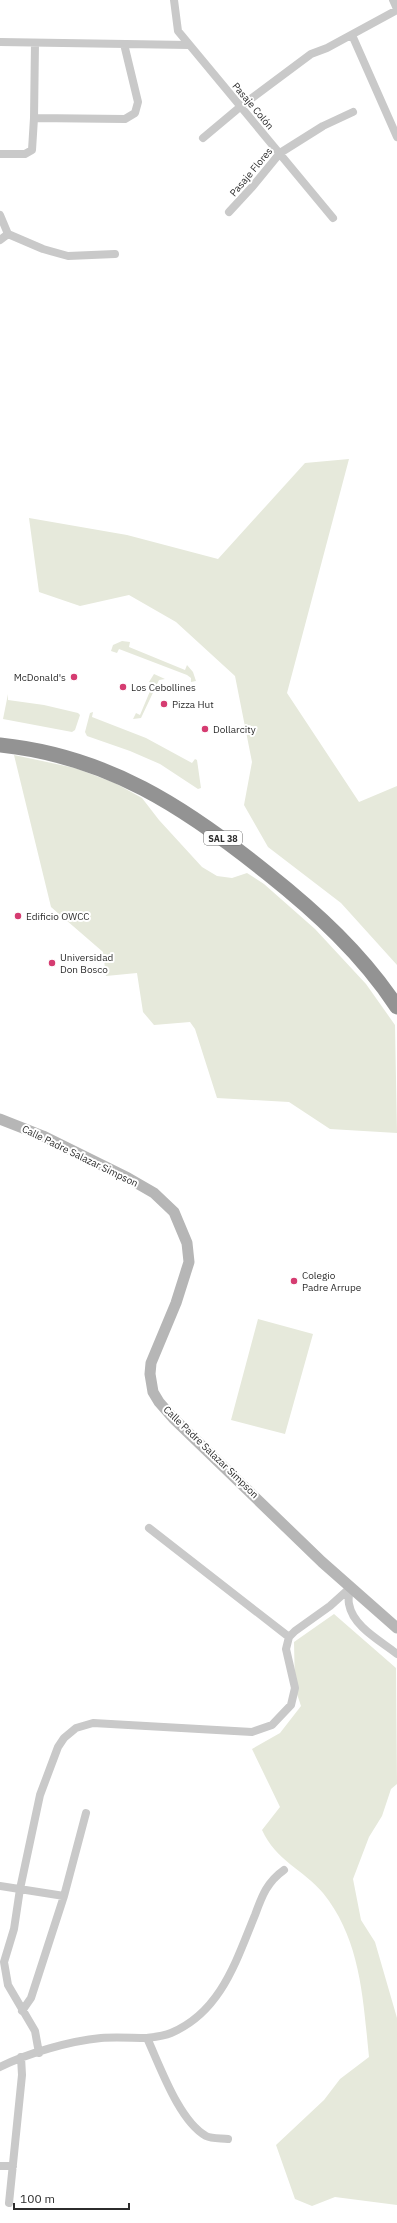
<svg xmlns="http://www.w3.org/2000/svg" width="397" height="2223" font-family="'IBM Plex Sans',sans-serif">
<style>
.green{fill:#e6e9db}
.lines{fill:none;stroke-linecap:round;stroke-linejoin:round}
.street{stroke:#c9c9c9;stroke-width:8}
.secondary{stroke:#b6b6b6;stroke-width:11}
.highway{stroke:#939393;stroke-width:15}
.poi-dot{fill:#d53c71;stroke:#fff;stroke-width:1.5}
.labels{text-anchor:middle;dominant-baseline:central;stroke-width:4;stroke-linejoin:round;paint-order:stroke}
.shield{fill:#fff;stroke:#6b6b6b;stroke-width:1}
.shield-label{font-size:9px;font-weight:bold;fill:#2c2c2c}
.street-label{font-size:10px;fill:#2c2c2c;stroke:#fff}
.poi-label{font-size:10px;fill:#2c2c2c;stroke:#fff;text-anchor:start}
</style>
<rect width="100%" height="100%" fill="#fff"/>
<path class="green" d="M349 459 287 693 359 802 397 786V965L341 903 268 847 244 805 252 762 235 676 176 622 129 595 80 606 39 592 29 518 127 535 218 559 305 463Z
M122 641 130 642 129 647 185 670 187 665 193 672 196 681 191 682V678L187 675 119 649 117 653 111 651 113 645Z
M154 674 165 679 159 680 141 718 133 719 136 713 140 715 153 684 149 682Z
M8 694V700L44 705 78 713 80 715 75 730 72 732 3 719Z
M93 712 92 717 146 738 192 763 195 759 197 760 201 788 198 789 160 764 130 751 87 736 85 732 90 713Z
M14 755 75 768 115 783 142 798 159 820 202 867 217 876 232 878 247 873 264 884 315 929 366 984 395 1025 397 1133 330 1129 289 1102 217 1098 195 1029 190 1022 154 1025 143 1012 137 973 106 976 103 952 51 907Z
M258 1319 313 1334 285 1434 231 1420Z
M334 1614 396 1668 397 1784 391 1789 382 1816 369 1837 353 1879 361 1920 375 1942 397 2018V2205L335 2197 312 2206 295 2199 276 2145 324 2100 340 2079 369 2057C363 1999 361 1940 323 1893 303 1869 276 1861 262 1830L280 1807 252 1749 280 1733 301 1706 295 1688 294 1642Z"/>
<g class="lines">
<path class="street" d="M174 0 178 31 333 218
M393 0 397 9
M352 35 397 137
M0 42 189 45
M34 118 125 119 135 113 138 102 124 44
M203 138 240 107 311 54 327 48 397 10
M0 154H25L32 150 34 118 35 43
M229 212 253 186 280 153 323 126 353 112
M0 215 8 234 43 249 68 256 115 254
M0 240 8 234
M149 1528 289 1637
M350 1588C349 1593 348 1599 349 1604 353 1627 381 1641 397 1654
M0 1886 64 1896
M22 2011 31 1998 64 1896 86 1813
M147 2038C155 2037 164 2036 171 2033 221 2012 236 1961 255 1915 262 1896 267 1882 284 1870
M39 2053 35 2031 8 1985 4 1962 14 1929 20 1889 40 1795 58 1747 64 1738 76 1728 93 1723 252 1732 272 1725 291 1705 295 1688 286 1649 289 1637 295 1631 330 1606 350 1588
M0 2067C28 2053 70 2041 101 2038 116 2037 132 2038 147 2038 160 2066 179 2121 206 2136 212 2139 222 2138 228 2139
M0 2166H13
M9 2203 22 2075 21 2057"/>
<path class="secondary" d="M0 1119 43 1136 128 1178 154 1193 174 1212 187 1243 189 1262 176 1303 151 1363 150 1374 153 1392 159 1402 173 1418 322 1562 397 1628"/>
<path class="highway" d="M0 745C107 756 185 807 267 873 316 912 362 954 397 1007"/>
</g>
<g class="poi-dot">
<circle cx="74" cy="677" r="4"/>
<circle cx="123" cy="687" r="4"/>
<circle cx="164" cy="704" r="4"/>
<circle cx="205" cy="729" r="4"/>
<circle cx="18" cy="916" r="4"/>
<circle cx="52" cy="963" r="4"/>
<circle cx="294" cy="1281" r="4"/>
</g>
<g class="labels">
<rect class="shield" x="204" y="831" width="38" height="14" rx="3"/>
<g class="shield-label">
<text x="223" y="838">SAL 38</text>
</g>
<g class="street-label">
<text transform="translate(253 106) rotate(50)">Pasaje Colón</text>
<text transform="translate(251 172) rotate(-50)">Pasaje Flores</text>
<text transform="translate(80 1156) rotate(26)">Calle Padre Salazar Simpson</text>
<text transform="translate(211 1452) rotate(44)">Calle Padre Salazar Simpson</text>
</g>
<g class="poi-label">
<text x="66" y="677" text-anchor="end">McDonald's</text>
<text x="131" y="687">Los Cebollines</text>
<text x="172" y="704">Pizza Hut</text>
<text x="213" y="729">Dollarcity</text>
<text x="26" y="916">Edificio OWCC</text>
<text x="60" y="957">Universidad<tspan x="60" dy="12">Don Bosco</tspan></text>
<text x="302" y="1275">Colegio<tspan x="302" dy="12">Padre Arrupe</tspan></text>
</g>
</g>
<path d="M14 2203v6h115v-6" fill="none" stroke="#2c2c2c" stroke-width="2"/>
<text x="20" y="2203" font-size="12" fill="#2c2c2c" stroke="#ffffff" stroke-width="3" paint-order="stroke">100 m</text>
</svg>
